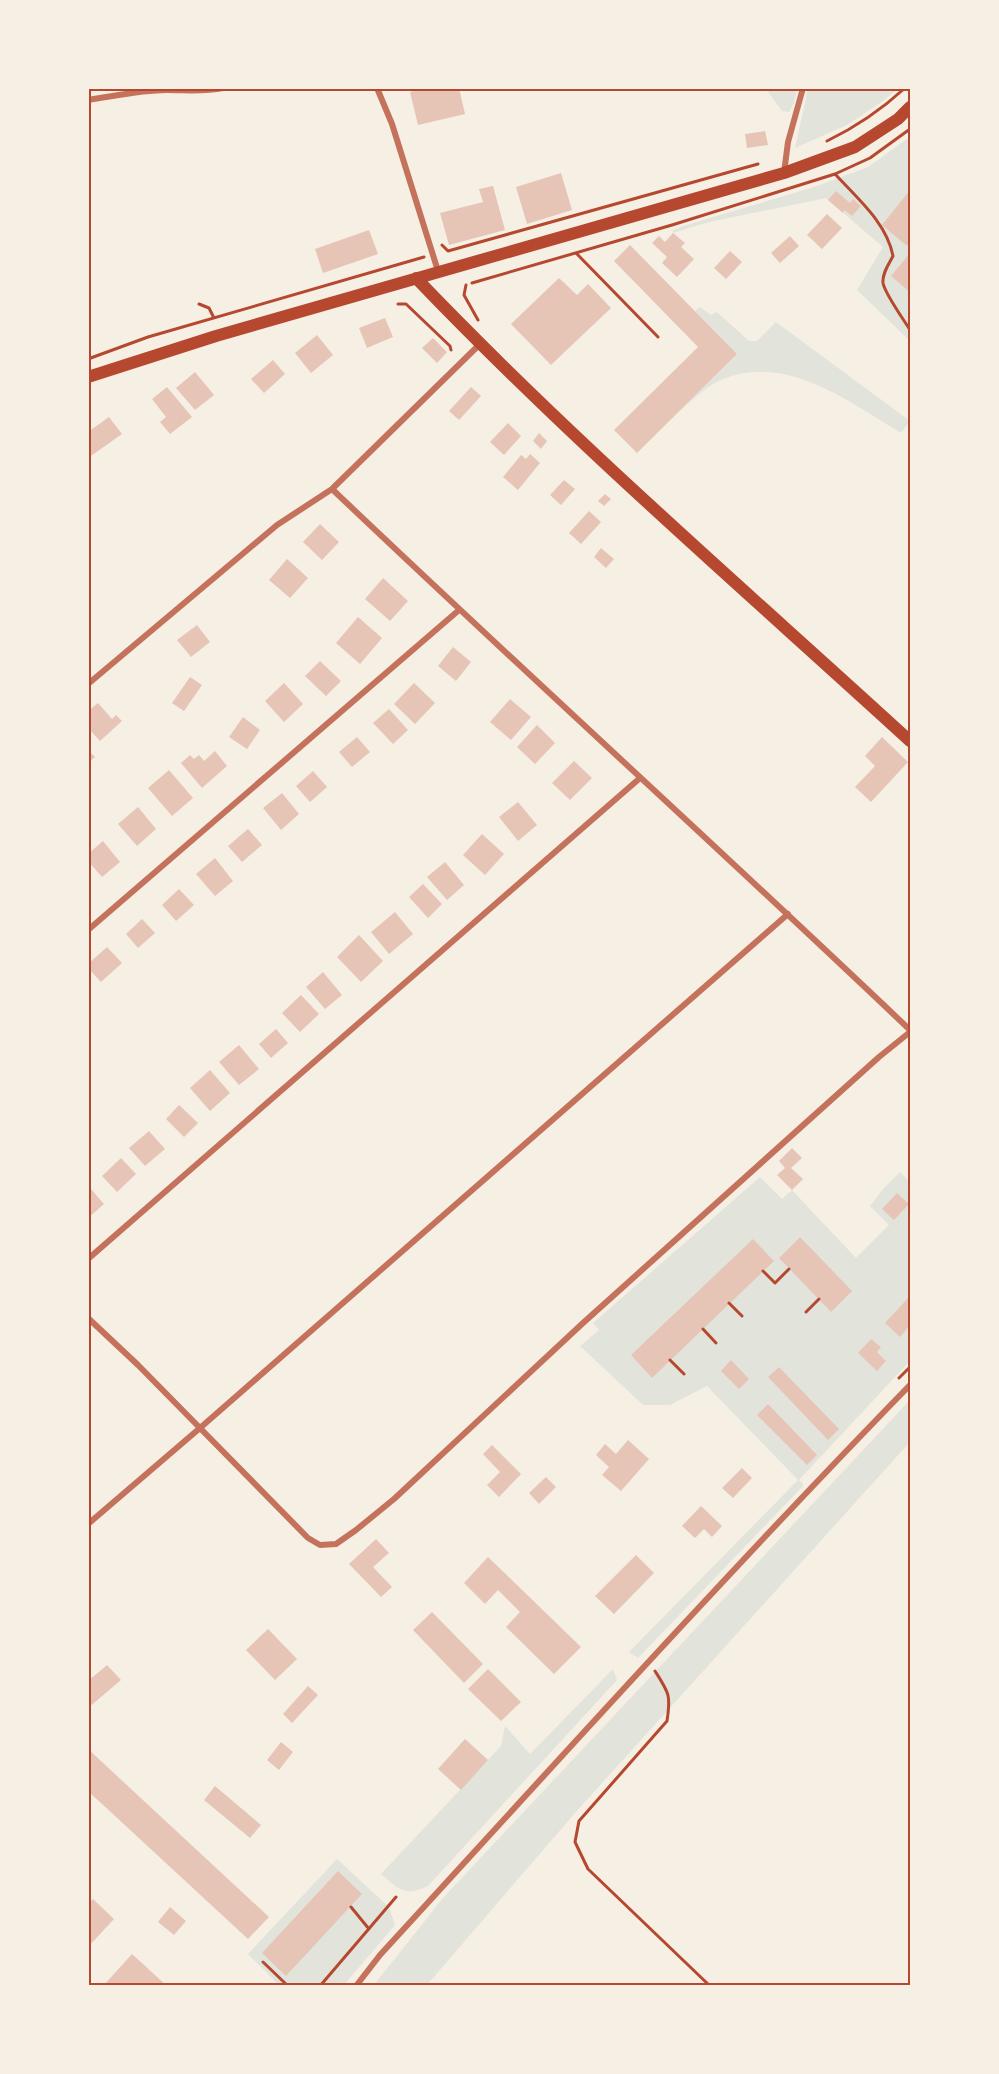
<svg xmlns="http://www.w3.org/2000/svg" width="999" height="2074" font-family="Ubuntu,sans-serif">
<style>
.green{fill:#e2e4dc}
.building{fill:#e6c5b7}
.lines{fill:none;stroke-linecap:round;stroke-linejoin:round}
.path{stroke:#b5482f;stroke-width:3}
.minor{stroke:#c5725c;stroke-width:6}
.secondary{stroke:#b5482f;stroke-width:12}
.neatline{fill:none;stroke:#b5482f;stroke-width:2}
</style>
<rect width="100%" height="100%" fill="#f6efe4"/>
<path class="green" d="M766 89H797L794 103 789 112 782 111Z
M808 89V88L898 89 883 101 847 125 795 148Z
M910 137V341L857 290 883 247 826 198 709 222 673 233 672 231 683 226 814 187 868 167Z
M700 307 711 315 717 312 749 341H757L776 322 910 421 901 433C848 401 783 351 719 381 705 387 691 402 679 412L737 354 695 311Z
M900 1172 910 1182V1361L799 1480 804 1485 638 1658 629 1652 798 1480 707 1386 670 1405H643L580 1346 599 1330 593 1323 760 1177 782 1199 792 1190 856 1258 889 1225 870 1206 884 1188Z
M910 1400V1442L575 1813 427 1985 373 1986 443 1898Z
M613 1669 617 1680 428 1886C404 1897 400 1890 381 1874L501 1746 505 1726 530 1754Z
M337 1859 389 1907 395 1925 344 1985H279L248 1954Z"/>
<path class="building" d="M427 88H459L465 114 418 125 410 92Z
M765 131 768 145 747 148 745 134Z
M561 173 572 210 527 224 516 187Z
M493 186 505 230 449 245 440 213 483 202 479 189Z
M910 190V241L907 246 882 225Z
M836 191 850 203 853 199 861 206 852 216 844 210 843 213 828 200Z
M827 214 842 228 822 249 807 235Z
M369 230 378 254 323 273 315 249Z
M673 233 685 243 681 247 694 259 677 277 662 263 667 257 652 243 659 236 665 242Z
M790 236 799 246 780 263 771 253Z
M630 245 737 354 637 453 614 430 698 347 614 261Z
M730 251 742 262 726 279 714 268Z
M910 253V292L891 276Z
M559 278 577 295 588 284 611 308 551 365 511 324Z
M385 318 393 337 367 348 359 328Z
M317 335 333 355 311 373 295 353Z
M433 338 447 352 437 363 422 348Z
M273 360 285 374 264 393 251 379Z
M195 372 214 395 195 410 176 388Z
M167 387 192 417 170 434 160 422 166 417 152 399Z
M471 387 481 396 459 420 449 411Z
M109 417 122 434 88 458V432Z
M508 423 521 436 504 455 490 442Z
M539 433 547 441 541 449 533 441Z
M530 454 540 463 518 490 503 477 521 455 526 459Z
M564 480 575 489 561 505 550 495Z
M605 494 611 499 604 506 598 501Z
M589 511 601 522 581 544 569 533Z
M320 524 339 542 322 560 303 542Z
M601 548 614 559 606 568 594 557Z
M287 559 308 578 290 598 269 580Z
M383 578 408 601 390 621 365 599Z
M358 617 382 638 360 664 336 643Z
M197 625 210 642 191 657 177 640Z
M453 647 471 662 456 681 438 666Z
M320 661 341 681 326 696 305 676Z
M190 677 202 685 184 711 172 703Z
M284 683 303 704 284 722 265 701Z
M414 683 435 703 415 724 394 704Z
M510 699 531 717 511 740 490 722Z
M98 703 112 719 116 715 122 721 100 741 88 728V711Z
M389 709 408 730 393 744 373 723Z
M243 717 260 730 247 749 229 737Z
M537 725 555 743 535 764 517 747Z
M357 737 370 752 352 767 339 752Z
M882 737 908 762 871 802 855 787 875 766 865 756Z
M88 750 95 757 88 763Z
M215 751 227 766 202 788 181 763 190 755 194 759 199 755 204 761Z
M574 761 592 778 570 800 552 783Z
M169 770 193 798 172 816 148 788Z
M313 771 327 787 310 802 296 786Z
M282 793 299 814 281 830 263 808Z
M518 802 537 825 518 841 499 817Z
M138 807 156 829 137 846 118 824Z
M248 829 262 845 242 862 228 846Z
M482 834 504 854 485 875 463 855Z
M103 841 120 862 102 877 88 861V854Z
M215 858 233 881 215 896 196 874Z
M445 862 464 885 447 900 427 877Z
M423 884 442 904 428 918 409 897Z
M179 889 194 905 176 921 162 905Z
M395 912 413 934 389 954 371 932Z
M142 919 155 933 138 948 126 934Z
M359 935 383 961 361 982 337 957Z
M107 947 122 963 101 982 88 968V964Z
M323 972 342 995 325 1009 306 987Z
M301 995 319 1014 300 1032 282 1013Z
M276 1029 288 1043 271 1058 259 1044Z
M239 1045 259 1069 239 1085 219 1062Z
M210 1070 230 1093 210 1111 190 1088Z
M179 1105 198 1123 184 1137 166 1119Z
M149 1131 165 1149 145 1166 129 1148Z
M792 1148 802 1158 791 1168 803 1179 792 1190 777 1175 785 1168 779 1161Z
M121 1158 136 1174 117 1192 102 1176Z
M91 1189 104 1204 88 1218V1191Z
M897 1193 909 1204 894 1220 882 1209Z
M800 1237 852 1291 831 1312 779 1258Z
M753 1239 774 1261 652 1378 631 1355Z
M910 1296V1325L900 1337 885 1323Z
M871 1339 881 1347 877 1352 886 1361 877 1371 858 1353Z
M731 1360 749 1379 739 1389 721 1371Z
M779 1367 839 1429 828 1440 768 1377Z
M768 1404 817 1455 807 1465 757 1415Z
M628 1440 649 1459 621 1491 602 1475 609 1467 596 1455 605 1444 616 1454Z
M492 1445 521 1474 499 1497 487 1485 500 1472 483 1454Z
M742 1468 752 1478 733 1498 722 1488Z
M546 1477 556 1487 539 1504 529 1493Z
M701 1506 722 1526 712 1537 704 1529 695 1538 682 1526Z
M376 1539 389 1553 373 1567 392 1587 381 1597 349 1564Z
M636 1555 654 1573 614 1614 595 1596Z
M488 1557 581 1647 554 1674 506 1627 520 1612 498 1590 485 1604 464 1583Z
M432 1612 483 1664 464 1683 413 1630Z
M268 1629 297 1659 275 1680 246 1650Z
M107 1665 121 1680 88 1708V1681Z
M488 1669 521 1702 501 1721 468 1689Z
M308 1686 318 1695 292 1723 283 1714Z
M465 1739 488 1760 461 1790 438 1769Z
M281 1742 293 1752 279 1770 267 1760Z
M88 1749 269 1917 248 1939 88 1791Z
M215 1786 261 1825 250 1838 204 1800Z
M338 1871 362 1894 286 1976 262 1953Z
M93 1899 114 1919 88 1947V1904Z
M170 1907 186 1921 174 1935 158 1922Z
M132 1954 167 1986H103Z"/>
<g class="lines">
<path class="path" d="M827 141C856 127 881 110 905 88
M835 174C857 198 887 223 893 256 889 264 882 273 883 283 885 294 904 320 910 330
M442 245 448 251 758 164
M576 253 658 337
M472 283 672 225 835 174 870 158 910 129
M466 285 464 295 478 320
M199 304 209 308 214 318
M398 304H406L450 346 451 350
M88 359 148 337 424 257
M763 1271 775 1283 789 1269
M729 1303 742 1316
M806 1312 819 1299
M703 1329 716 1343
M670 1360 684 1374
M899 1378 910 1367
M655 1671C669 1693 671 1695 667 1721L579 1821 575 1842 588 1869 710 1986
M351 1907 369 1929
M263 1962 288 1986
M320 1986 396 1897"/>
<path class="minor" d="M377 88 392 124 438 271
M88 100C115 96 141 90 167 90 187 90 204 92 223 88
M784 173 788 142 803 88
M332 489C523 671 719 848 910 1030
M88 684 277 525 332 489 480 344
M88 930 459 610
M88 1259 640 778
M88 1318 138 1365 308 1538 320 1545 336 1544 356 1530 394 1499 583 1323 879 1057 910 1032
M88 1524 200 1428 788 914
M356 1986 380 1955C555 1764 729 1571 910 1385"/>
<path class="secondary" d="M416 278C572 441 744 589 910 741
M88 377 216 336 784 173 855 147 898 119 910 107"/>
</g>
<rect width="999" height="2074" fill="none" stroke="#f6efe4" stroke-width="180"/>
<rect x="90" y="90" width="819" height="1894" class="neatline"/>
</svg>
